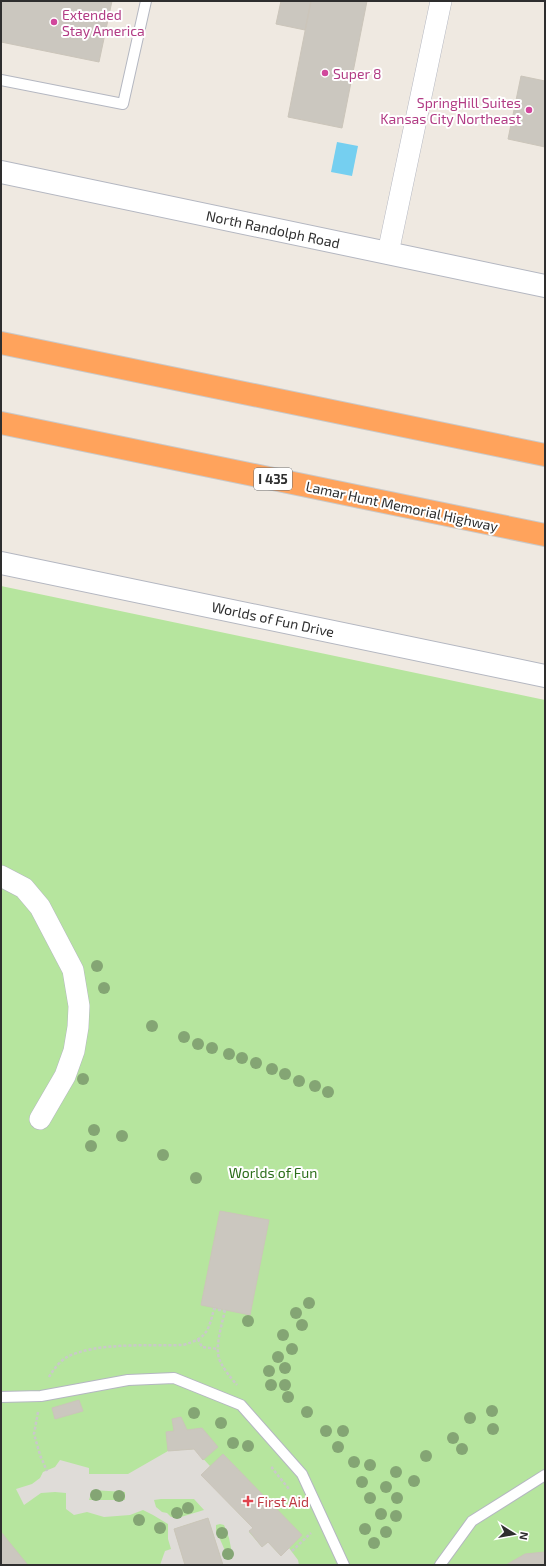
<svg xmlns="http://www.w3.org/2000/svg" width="546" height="1566" font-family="'Exo 2',sans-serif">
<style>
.green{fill:#b6e59e}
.plaza{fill:#dfdcd8;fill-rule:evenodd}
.water{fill:#75cff0}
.building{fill:#cbc7bf;stroke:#cbc5ba}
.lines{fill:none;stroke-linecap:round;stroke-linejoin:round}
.lane-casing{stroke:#b4b7c1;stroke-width:12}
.street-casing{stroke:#b4b7c1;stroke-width:22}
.secondary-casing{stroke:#b4b7c1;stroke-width:24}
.highway-casing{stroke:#c9c9c9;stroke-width:24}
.path{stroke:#c9c9c9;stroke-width:2.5;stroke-dasharray:3 2;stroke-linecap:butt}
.lane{stroke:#fff;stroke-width:10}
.street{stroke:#fff;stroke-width:21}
.secondary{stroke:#fff;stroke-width:22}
.highway{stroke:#ffa35c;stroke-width:22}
.tree{fill:#84a574}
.hotel-dot{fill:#d1479c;stroke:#fff;stroke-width:1.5}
.health-dot{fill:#e0444e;stroke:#fff;stroke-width:1.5}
.labels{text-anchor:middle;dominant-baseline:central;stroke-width:4;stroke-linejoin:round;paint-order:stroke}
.shield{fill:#fff;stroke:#6d6d6d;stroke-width:1}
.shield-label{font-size:13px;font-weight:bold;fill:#2e2e2e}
.hotel-label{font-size:14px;fill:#b23c85;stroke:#fff;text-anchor:start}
.street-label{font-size:14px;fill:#2e2e2e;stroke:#fff}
.park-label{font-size:14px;fill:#2c6e1b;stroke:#fff}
.health-label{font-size:14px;fill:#be3a42;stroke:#fff;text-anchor:start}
</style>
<rect width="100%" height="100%" fill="#efe9e1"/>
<path class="green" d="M1 586 545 700V1565H1Z"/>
<path class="plaza" d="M194 1449 210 1466 202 1475 253 1528 249 1532 262 1547 268 1542 281 1556 289 1548 298 1560 299 1565H223L208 1518 174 1529 185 1565H160L165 1551 171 1549 168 1539V1524L153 1515 143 1510 130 1515 104 1517 87 1512 74 1515 66 1509V1493L55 1492 41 1493 24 1505 16 1489 32 1484 40 1478 43 1472 55 1467 60 1460 89 1468V1474H128L168 1451ZM92 1490 125 1492V1500H89ZM161 1499H194L204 1510 181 1517H171L167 1513 162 1512 156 1507 154 1500ZM220 1524 224 1525 229 1538 232 1553V1558L229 1560 216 1530V1525Z"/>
<path class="water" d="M337 142 358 146 352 176 331 172Z"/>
<path class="building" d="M1 1H112L99 62 1 42Z
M281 1H311L305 30 276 24Z
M311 1H367L342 128 288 117Z
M521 76 545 81V147L508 139Z
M220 1211 269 1220 250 1315 201 1305Z
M79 1400 83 1411 55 1419 52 1408Z
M181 1417 187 1430 202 1428 218 1447 203 1460 194 1449 168 1451 166 1432 174 1431 172 1419Z
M223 1454 302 1535 281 1556 268 1542 262 1547 249 1531 253 1528 201 1475Z
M208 1518 223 1565H185L174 1529Z
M1 1532 27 1564 25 1565H1Z
M545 1552V1565H506L525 1554Z"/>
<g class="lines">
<defs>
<path id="lane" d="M1 80 123 104 146 1
M1 1397 41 1396 128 1380 174 1378 241 1405 302 1474 344 1565
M440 1565 472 1521 545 1475"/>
<path id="street" d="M388 253 441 1
M1 876 24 888 40 907 73 970 79 1006 78 1027 74 1051 65 1076 40 1119"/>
<path id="secondary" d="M1 172 545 286
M1 563 545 676"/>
<path id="highway" d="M1 343 545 455
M1 423 545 535"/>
</defs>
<use href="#lane" class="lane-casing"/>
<use href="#street" class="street-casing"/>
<use href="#secondary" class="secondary-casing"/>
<use href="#highway" class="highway-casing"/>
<path class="path" d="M225 1310C222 1324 217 1339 218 1353 218 1363 231 1378 237 1385
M198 1339 202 1347 218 1349
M49 1377C53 1370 60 1361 67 1357 96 1342 150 1346 183 1345 207 1338 208 1332 214 1309L225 1311
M38 1412 34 1434 40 1455 47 1471
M273 1467 272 1468 289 1489
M292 1551 311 1533"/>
<use href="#lane" class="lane"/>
<use href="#street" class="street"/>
<use href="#secondary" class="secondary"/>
<use href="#highway" class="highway"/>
</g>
<g class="tree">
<circle cx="97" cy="966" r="6"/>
<circle cx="104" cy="988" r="6"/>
<circle cx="152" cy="1026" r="6"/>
<circle cx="184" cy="1037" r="6"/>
<circle cx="198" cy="1044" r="6"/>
<circle cx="212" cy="1048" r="6"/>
<circle cx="229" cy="1054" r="6"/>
<circle cx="242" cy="1058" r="6"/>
<circle cx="256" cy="1063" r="6"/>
<circle cx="272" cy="1069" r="6"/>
<circle cx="285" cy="1074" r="6"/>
<circle cx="83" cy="1079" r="6"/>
<circle cx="299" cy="1081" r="6"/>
<circle cx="315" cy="1086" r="6"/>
<circle cx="328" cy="1092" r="6"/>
<circle cx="94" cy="1130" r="6"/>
<circle cx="122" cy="1136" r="6"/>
<circle cx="91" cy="1146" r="6"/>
<circle cx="163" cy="1155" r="6"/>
<circle cx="196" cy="1178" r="6"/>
<circle cx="309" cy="1303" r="6"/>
<circle cx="296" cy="1313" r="6"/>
<circle cx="248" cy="1321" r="6"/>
<circle cx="302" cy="1325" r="6"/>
<circle cx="283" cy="1335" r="6"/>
<circle cx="292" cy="1349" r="6"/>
<circle cx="278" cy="1357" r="6"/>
<circle cx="285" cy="1368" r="6"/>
<circle cx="269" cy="1371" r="6"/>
<circle cx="271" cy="1385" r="6"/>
<circle cx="285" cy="1385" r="6"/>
<circle cx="288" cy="1397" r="6"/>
<circle cx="492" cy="1411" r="6"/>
<circle cx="307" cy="1412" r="6"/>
<circle cx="194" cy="1413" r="6"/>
<circle cx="470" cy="1418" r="6"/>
<circle cx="221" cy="1423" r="6"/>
<circle cx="493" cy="1429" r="6"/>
<circle cx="326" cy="1431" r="6"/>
<circle cx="343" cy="1431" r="6"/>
<circle cx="453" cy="1438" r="6"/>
<circle cx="233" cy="1443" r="6"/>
<circle cx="248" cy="1446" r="6"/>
<circle cx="338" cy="1447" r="6"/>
<circle cx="462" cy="1449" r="6"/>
<circle cx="426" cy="1456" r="6"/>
<circle cx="354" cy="1462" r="6"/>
<circle cx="370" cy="1465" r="6"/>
<circle cx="396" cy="1472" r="6"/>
<circle cx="414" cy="1481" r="6"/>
<circle cx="362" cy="1482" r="6"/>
<circle cx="386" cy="1487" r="6"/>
<circle cx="96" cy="1495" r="6"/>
<circle cx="119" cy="1496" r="6"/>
<circle cx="370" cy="1498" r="6"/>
<circle cx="397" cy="1498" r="6"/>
<circle cx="188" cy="1508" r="6"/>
<circle cx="177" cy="1513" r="6"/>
<circle cx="381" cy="1514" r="6"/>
<circle cx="396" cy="1516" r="6"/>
<circle cx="139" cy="1520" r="6"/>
<circle cx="160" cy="1528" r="6"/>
<circle cx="365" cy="1529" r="6"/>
<circle cx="386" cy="1532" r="6"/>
<circle cx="222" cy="1533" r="6"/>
<circle cx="374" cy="1543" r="6"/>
<circle cx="228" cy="1554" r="6"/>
</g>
<g class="hotel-dot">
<circle cx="54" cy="22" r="4"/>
<circle cx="325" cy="73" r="4"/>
<circle cx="529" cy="110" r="4"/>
</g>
<path class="health-dot" d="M246 1495h4v4h4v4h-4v4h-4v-4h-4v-4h4z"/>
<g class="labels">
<rect class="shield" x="254" y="468" width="38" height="22" rx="3"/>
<g class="shield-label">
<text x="273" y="479">I 435</text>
</g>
<g class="hotel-label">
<text x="62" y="14">Extended<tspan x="62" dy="16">Stay America</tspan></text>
<text x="333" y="73">Super 8</text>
<text x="521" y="102" text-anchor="end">SpringHill Suites<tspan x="521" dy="16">Kansas City Northeast</tspan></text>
</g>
<g class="street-label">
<text transform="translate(273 229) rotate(12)">North Randolph Road</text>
<text transform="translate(402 506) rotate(12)">Lamar Hunt Memorial Highway</text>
<text transform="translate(273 619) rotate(12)">Worlds of Fun Drive</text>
</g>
<g class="park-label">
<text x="273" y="1172">Worlds of Fun</text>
</g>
<g class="health-label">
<text x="257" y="1501">First Aid</text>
</g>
</g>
<rect width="546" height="1566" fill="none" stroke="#2e2e2e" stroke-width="4"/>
<g transform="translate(514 1534) rotate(101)" stroke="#ffffff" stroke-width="3" paint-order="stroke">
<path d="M0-3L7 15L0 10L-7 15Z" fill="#2e2e2e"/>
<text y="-6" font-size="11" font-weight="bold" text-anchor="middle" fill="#2e2e2e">N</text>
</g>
</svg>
